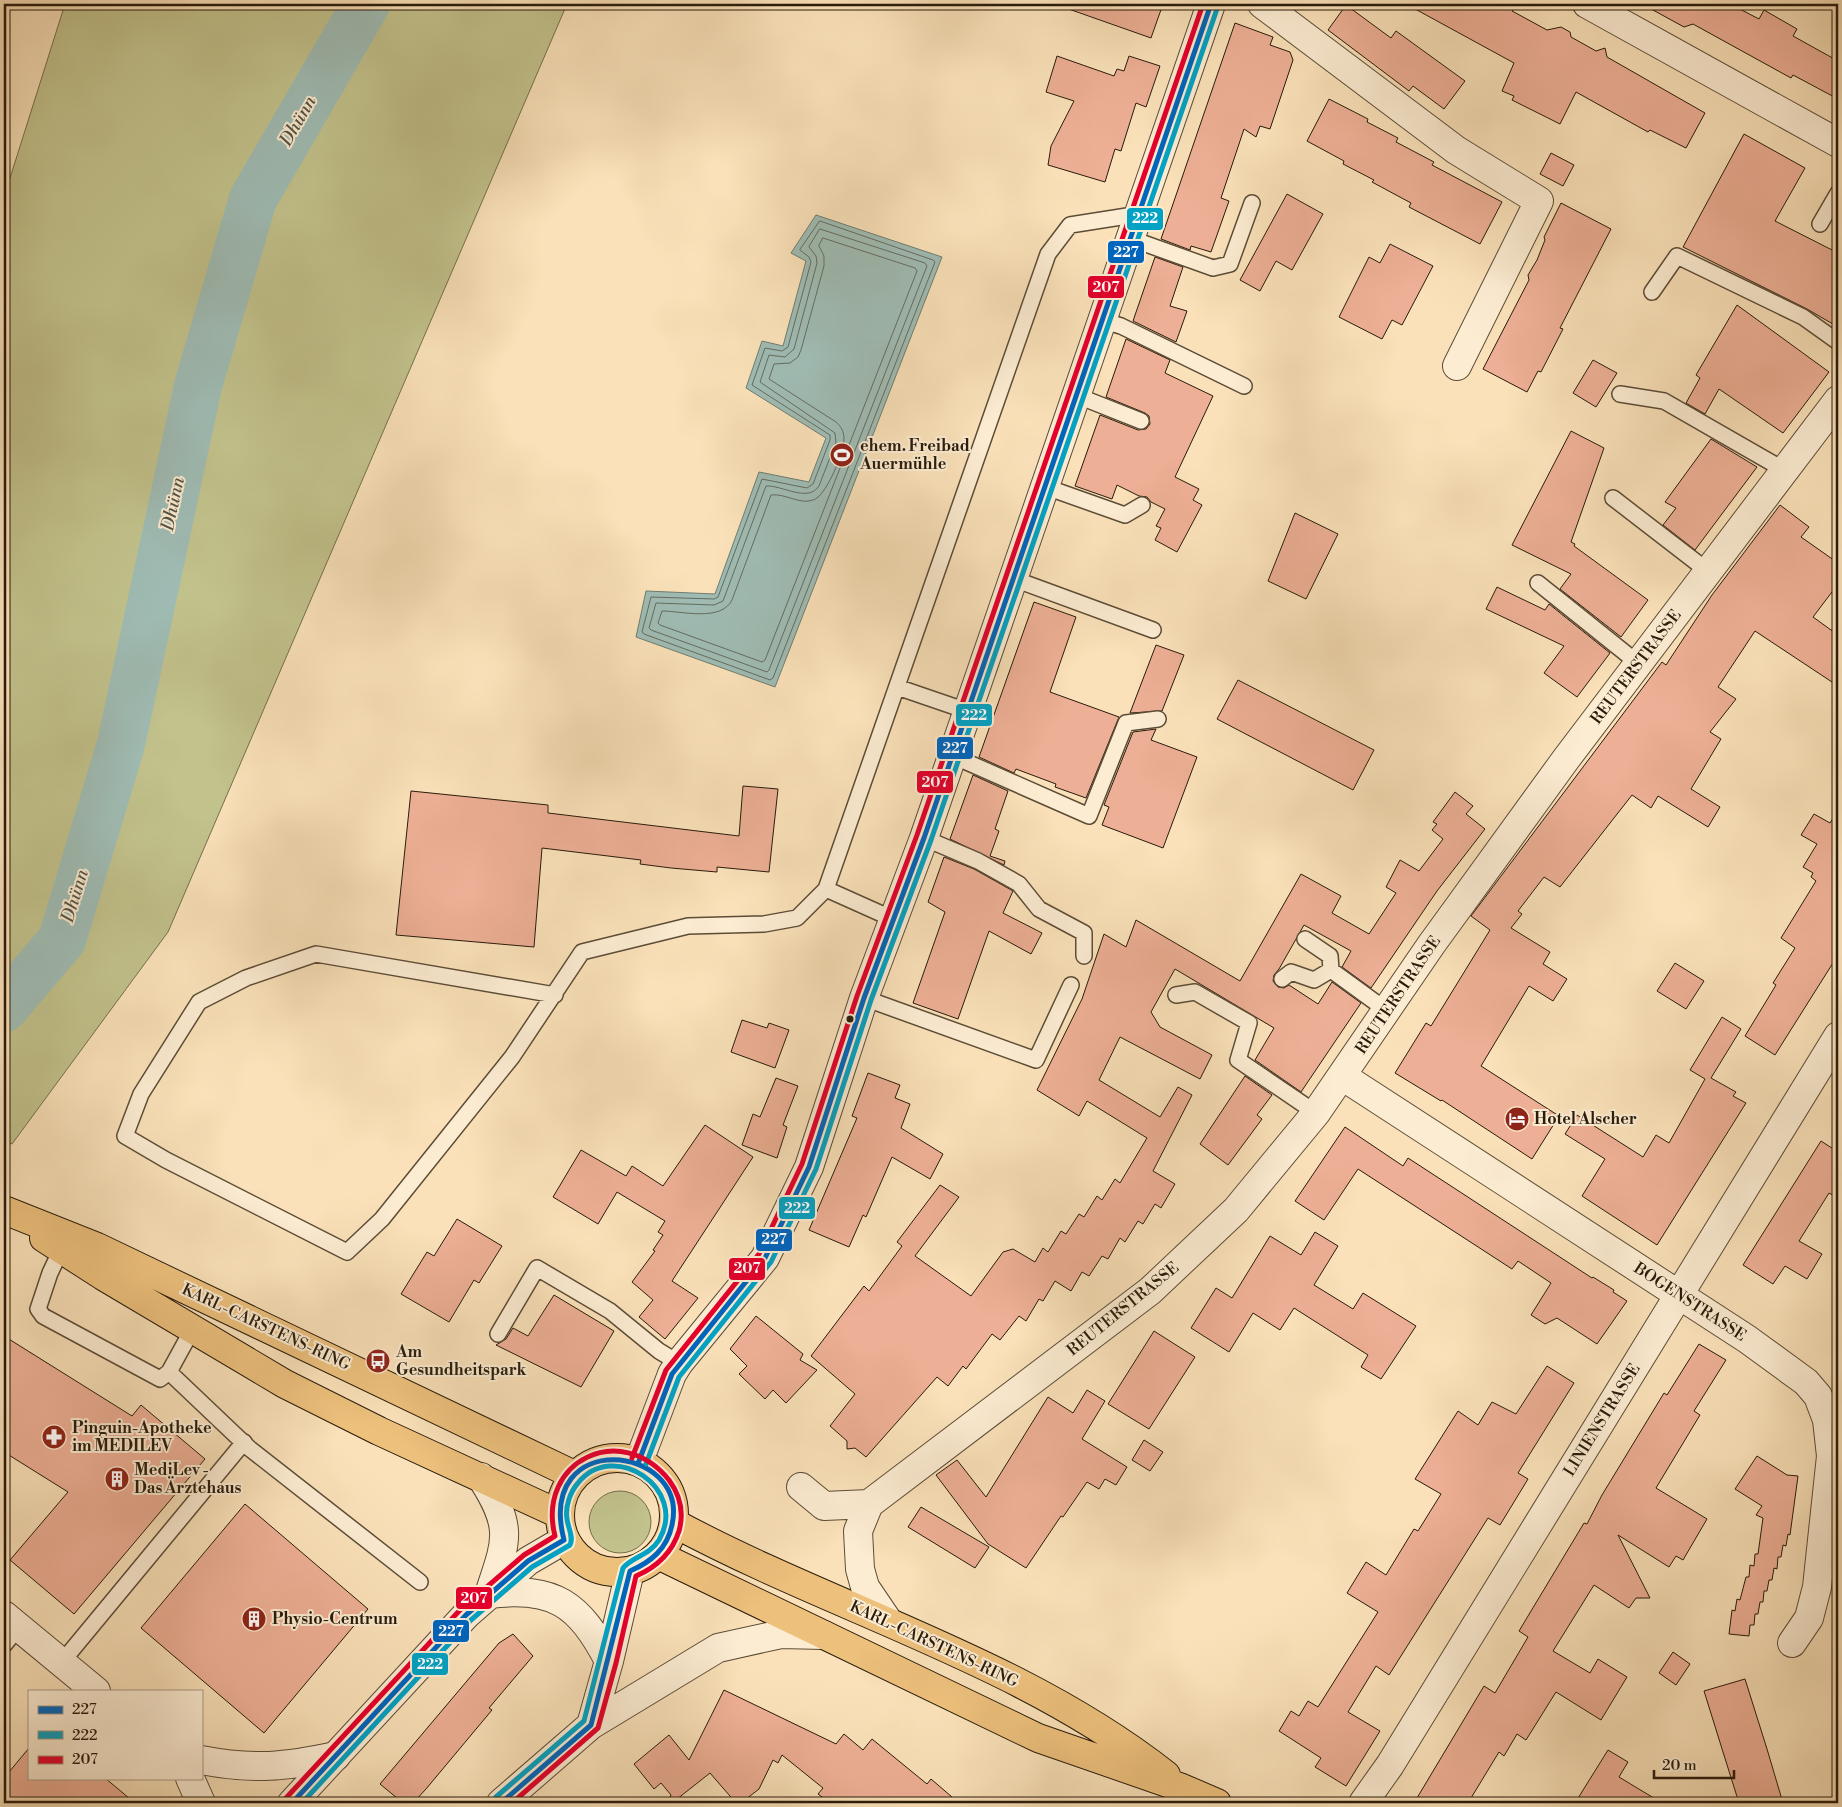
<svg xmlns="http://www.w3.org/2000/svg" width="1842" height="1807" font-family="'Libre Bodoni',serif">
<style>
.green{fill:#c2c28c;stroke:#756e4c}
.water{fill:#9fbcb4;stroke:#6f7c70}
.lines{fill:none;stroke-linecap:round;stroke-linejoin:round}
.shore{stroke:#646c60;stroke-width:1}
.river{stroke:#9fbcb4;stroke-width:48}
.building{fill:#edaf95;stroke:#281b0b}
.service-casing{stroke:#5c4c36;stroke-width:18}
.minor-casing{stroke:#5c4c36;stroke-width:30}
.tertiary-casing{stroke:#5c4c36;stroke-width:30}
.primary-casing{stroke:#281b0b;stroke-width:30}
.service{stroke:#fcecd2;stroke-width:15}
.minor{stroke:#fcecd2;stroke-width:28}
.tertiary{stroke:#fcecd2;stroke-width:28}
.primary{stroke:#edc07c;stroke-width:28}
.bus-1-casing{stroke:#fcecd2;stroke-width:9}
.bus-2-casing{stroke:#fcecd2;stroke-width:9}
.bus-3-casing{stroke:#fcecd2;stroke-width:9}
.bus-1{stroke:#0065bd;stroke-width:5}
.bus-2{stroke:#02a2c4;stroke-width:5}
.bus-3{stroke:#e4002b;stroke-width:5}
.bus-dot{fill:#281b0b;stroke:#fcecd2;stroke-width:2}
.labels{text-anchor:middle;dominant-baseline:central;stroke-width:4;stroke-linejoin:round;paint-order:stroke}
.poi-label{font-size:16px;font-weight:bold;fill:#281b0b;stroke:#fcecd2;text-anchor:start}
.street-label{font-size:16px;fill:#281b0b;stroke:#fcecd2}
.water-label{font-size:18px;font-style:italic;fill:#525346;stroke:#fcecd2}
.line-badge{stroke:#fcecd2;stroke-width:2}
.badge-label{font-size:14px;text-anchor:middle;font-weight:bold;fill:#fff}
</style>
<rect width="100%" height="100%" fill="#fae1b9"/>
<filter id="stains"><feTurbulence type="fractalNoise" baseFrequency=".004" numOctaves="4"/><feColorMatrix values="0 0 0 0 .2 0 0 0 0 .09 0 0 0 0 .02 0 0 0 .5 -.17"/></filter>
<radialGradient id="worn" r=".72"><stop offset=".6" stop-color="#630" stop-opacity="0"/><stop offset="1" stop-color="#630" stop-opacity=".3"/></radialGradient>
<path class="green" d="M65 4H567L168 932 12 1144 4 1141V197Z
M589 1522a31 31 0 1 1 62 0a31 31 0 1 1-62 0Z"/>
<path class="water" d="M816 215 942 257 775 687 636 637 646 591 715 594 759 472 809 482 826 438 746 388 762 341 783 346 806 261 791 253Z"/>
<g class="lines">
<path class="shore" d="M820 221 933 260 935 262 773 678 770 680 644 634 642 632 651 597 714 599 718 597 762 479 807 488 813 484 830 440V435L752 385 765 348 782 351 788 347 811 262 809 257 800 250Z
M820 229 925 263 927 266 769 670 767 672 651 630 649 628 656 603 714 605 723 601 766 486C782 485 808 503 819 486L836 442 835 433 760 382 769 355 785 357 794 349 817 263 816 256 809 247Z
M823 238 915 268 917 271 765 660 762 662 660 625 658 623 662 611C682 611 721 622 732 600L771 495C785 493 800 505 813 500 826 497 844 452 844 439 844 432 841 426 836 422L769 379 774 364 790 363 798 357 801 350 824 266V256L819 246Z"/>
<path class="river" d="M4 1008 62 940 121 744 198 386 253 199 366 4"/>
</g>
<path class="building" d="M1064 4H1163L1151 38 1063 7Z
M1406 4H1518L1512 11 1547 30 1561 27 1570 32 1571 37 1596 51 1605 48 1607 57 1705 113 1686 148 1650 130 1648 132 1576 92 1560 124 1512 100 1514 96 1502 91 1514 63Z
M1642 4H1730L1759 19 1764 10 1797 29 1793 36 1838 61V99L1793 75 1791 78 1693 24 1684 27Z
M1346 5 1391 38 1396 31 1465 81 1444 109 1413 86 1409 91 1328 30Z
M1235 23 1273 37 1270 45 1290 52 1293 60 1270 129 1260 126 1256 137 1244 129 1221 198 1229 201 1211 252 1191 246 1190 250 1161 239Z
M1057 56 1114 76 1117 69 1124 71 1129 56 1160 66 1146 107 1136 103 1121 151 1115 149 1105 182 1048 165 1051 146 1074 101 1046 92Z
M1329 99 1368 119 1367 122 1398 138 1396 142 1434 162 1432 165 1502 202 1480 244 1409 207 1411 203 1372 182 1374 180 1343 164 1344 161 1307 141Z
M1744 134 1805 168 1775 221 1838 253V327L1807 309 1683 247Z
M1551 153 1574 165 1563 186 1540 174Z
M1287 194 1323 214 1292 270 1276 261 1260 291 1240 280Z
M1561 203 1611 229 1560 328 1563 329 1541 372 1538 371 1527 392 1483 369 1529 280 1528 275 1537 260 1545 240 1544 237Z
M1390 244 1433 266 1402 325 1392 320 1382 339 1339 317 1369 257 1380 263Z
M1155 257 1183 267 1170 306 1187 311 1176 342 1133 321Z
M1737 305 1829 372 1783 433 1719 389 1705 414 1686 403 1700 378 1696 375Z
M1126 339 1170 360 1165 373 1213 396 1175 477 1199 489 1193 500 1202 505 1177 552 1155 540 1161 528 1156 526 1165 509 1151 502 1147 497 1139 496 1117 485 1112 499 1075 486 1100 415 1138 430 1146 429 1150 424 1149 416 1145 413 1106 397Z
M1593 360 1617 373 1596 407 1573 393Z
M1571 431 1604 448 1571 542 1575 544 1574 546 1648 600 1621 637 1560 589 1571 574 1512 545Z
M1711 439 1757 467 1695 550 1663 525 1676 508 1665 502Z
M1780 505 1809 527 1801 537 1838 563V584L1813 617 1838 635V686L1755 631 1718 687 1736 699 1710 732 1721 739 1691 789 1720 807 1708 827 1658 796 1651 808 1632 795 1560 887 1544 877 1518 911 1522 914 1511 928 1550 952 1543 964 1567 979 1553 1001 1529 986 1481 1066 1559 1116 1532 1159 1442 1100 1441 1101 1395 1073 1426 1023 1431 1026 1490 930 1471 916 1662 662 1666 665 1712 595Z
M1295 513 1338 534 1306 599 1268 581Z
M1497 587 1545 610 1549 604 1610 653 1577 697 1544 673 1564 646 1486 609Z
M1034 602 1076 617 1050 692 1119 717 1086 798 1055 787 1056 784 1016 769 1014 773 979 757Z
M1156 645 1184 655 1162 711 1130 713Z
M1238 680 1374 750 1353 790 1217 719Z
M1156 729 1151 740 1197 757 1163 848 1102 825 1109 807 1104 805 1133 732Z
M973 775 1008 791 995 829 999 831 990 856 1005 861 1004 865 950 839Z
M743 786 778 789 769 872 717 867V872L671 868 640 864 641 860 542 848 534 947 396 935 411 791 548 805V813L739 836Z
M1455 792 1473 806 1466 814 1485 829 1437 891 1371 988 1342 967 1351 951 1304 925 1279 969 1274 975 1273 981 1278 987 1284 988 1289 985 1318 1004 1332 982 1361 1003 1301 1092 1255 1060 1274 1028 1175 969 1151 1012 1160 1027 1212 1055 1200 1079 1120 1037 1099 1080 1160 1117 1178 1087 1192 1095 1153 1171 1175 1184 1161 1208 1155 1204 1143 1224 1138 1221 1125 1242 1120 1238 1108 1259 1102 1256 1089 1276 1082 1272 1071 1291 1055 1281 1043 1301 1039 1299 1026 1321 1019 1316 1000 1340 992 1334 966 1369 963 1366 948 1386 937 1377 866 1457 855 1448 847 1449V1441L830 1426 855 1394 811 1356 864 1286 869 1291 902 1246 897 1242 940 1185 959 1197 915 1256 971 1296 1003 1252 1013 1249 1035 1262 1043 1248 1048 1252 1061 1231 1066 1234 1079 1214 1084 1217 1097 1196 1102 1200 1115 1179 1120 1183 1147 1138 1087 1101 1079 1116 1037 1090 1082 999 1104 934 1126 947 1136 920 1240 981 1301 874 1341 896 1332 913 1369 934 1396 893 1386 887 1400 860 1419 871 1443 839 1432 830 1437 824 1433 822Z
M1838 810V955L1775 1055 1745 1036 1776 985 1773 983 1795 948 1781 938 1816 881 1811 877 1813 873 1803 867 1817 844 1801 835 1814 814 1830 823Z
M944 857 974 869 1013 891 1003 913 1042 933 1031 954 989 931 958 1019 913 1003 945 912 928 902Z
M1675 963 1704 981 1686 1009 1657 991Z
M1722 1017 1741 1029 1711 1078 1736 1092 1733 1096 1746 1103 1657 1245 1582 1196 1605 1159 1565 1134 1577 1115 1643 1157 1656 1135 1669 1143 1705 1079 1690 1070Z
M742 1020 767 1028 769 1023 789 1030 775 1068 731 1052Z
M868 1073 900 1085 895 1098 910 1104 901 1128 943 1154 930 1179 892 1157 866 1217 863 1215 849 1247 809 1230 857 1118 852 1116Z
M1245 1076 1272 1095 1257 1115 1262 1119 1228 1165 1200 1144Z
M776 1078 798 1086 783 1125 787 1127 777 1158 742 1145 753 1114 760 1117Z
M705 1125 753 1157 672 1281 698 1298 665 1339 639 1317 653 1300 632 1282 655 1251 653 1250 663 1235 658 1232 665 1221 617 1192 598 1224 553 1197 581 1150 626 1176 632 1166 663 1186Z
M1345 1127 1403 1166 1408 1158 1592 1278 1593 1277 1614 1290 1613 1292 1627 1301 1597 1344 1557 1318 1545 1324 1531 1315 1551 1283 1518 1261 1512 1269 1358 1169 1324 1220 1295 1201Z
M1821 1141 1838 1152V1198L1829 1193 1799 1241 1822 1254 1807 1279 1785 1266 1773 1284 1743 1265Z
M457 1219 502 1246 479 1283 474 1280 449 1322 401 1294 427 1252 434 1256Z
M1315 1232 1338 1246 1314 1285 1353 1309 1363 1293 1416 1326 1381 1379 1361 1367 1368 1355 1294 1308 1280 1330 1253 1313 1229 1352 1191 1328 1216 1288 1232 1298 1270 1236 1301 1255Z
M554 1295 614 1331 581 1387 496 1345 506 1339 513 1328 528 1336Z
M756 1316 803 1354 800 1360 817 1370 786 1403 773 1390 765 1399 739 1374 747 1366 730 1349Z
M1154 1331 1195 1357 1149 1429 1108 1404Z
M4 1336 132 1416 141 1405 205 1459 74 1614 10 1560 68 1492 4 1452Z
M1699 1344 1726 1360 1694 1411 1700 1415 1656 1488 1707 1519 1683 1560 1676 1556 1669 1567 1618 1535 1650 1598H1636L1629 1608 1594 1585 1553 1651 1590 1673 1598 1659 1627 1677 1601 1720 1556 1692 1526 1740 1517 1734 1504 1756 1499 1752 1468 1803H1414L1484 1686 1495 1693 1528 1637 1519 1631 1584 1523 1587 1524 1602 1495 1664 1393 1667 1395Z
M1547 1366 1574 1383 1518 1473 1528 1479 1500 1525 1488 1518 1389 1675 1376 1666 1348 1712 1380 1731 1346 1786 1315 1767 1321 1758 1279 1731 1291 1711 1299 1716 1308 1701 1318 1707 1378 1612 1347 1593 1366 1562 1386 1575 1414 1529 1418 1531 1441 1494 1415 1479 1458 1411 1478 1425 1492 1402 1516 1414Z
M1087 1390 1105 1401 1082 1439 1127 1467 1116 1485 1105 1479 1099 1489 1087 1482 1063 1517 1061 1516 1026 1568 988 1544 936 1475 957 1460 986 1497 1048 1397 1073 1413Z
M1144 1440 1163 1452 1150 1471 1132 1460Z
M1757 1456 1787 1475 1798 1476 1790 1535 1788 1534 1786 1546 1783 1545 1781 1557H1778L1777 1569 1774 1568 1772 1580H1769L1767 1591H1764L1763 1602H1760L1758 1614H1755L1754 1625H1750L1749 1636 1729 1634 1732 1610 1735 1611 1737 1599 1740 1600 1746 1577H1749L1750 1565 1754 1566 1755 1554H1758L1763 1518 1756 1515 1762 1506 1735 1489Z
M245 1504 368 1609 264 1733 141 1628Z
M921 1507 989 1547 975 1568 908 1527Z
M513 1634 533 1656 489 1708 492 1710 426 1789 413 1803H403L380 1784 499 1643Z
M1673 1652 1690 1664 1676 1685 1659 1673Z
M1745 1679 1767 1749 1783 1803H1739L1723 1752 1704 1691Z
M724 1690 836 1744 844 1734 863 1750 872 1739 927 1784 931 1779 959 1803H830L818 1794 823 1788 782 1755 778 1763 773 1760 759 1789 741 1803H736L710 1773 672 1803H667L671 1795 661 1783 654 1789 634 1764 669 1735 689 1760Z
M29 1748V1778H105L135 1803H4V1778Z
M1608 1750 1628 1762 1619 1777 1662 1803H1575Z"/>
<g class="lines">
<defs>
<path id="service" d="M1820 224 1838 193
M1132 239 1213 268 1230 264 1252 203
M1652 292 1677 256 1803 317 1838 342
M1104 321 1121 326 1244 386
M1620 394 1664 401 1786 471
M1078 396 1141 421
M1046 487 1125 515 1142 505
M1613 498 1709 572
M1014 579 1153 630
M1538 583 1639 664
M897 687 967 711
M953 756 1089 816 1126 723 1158 719
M924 838 978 861 1019 884 1039 909 1084 933V956
M893 919 826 889 1048 254 1070 225 1140 214
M1305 939 1330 956 1331 970
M1282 979 1291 972 1314 980 1331 970 1386 1010
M555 995 316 954 246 978 199 1002 141 1094 125 1136 166 1160 347 1252 382 1219 512 1057 582 952 688 926 764 924 797 918 826 889
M1176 995 1195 992 1249 1023 1238 1060 1316 1113
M864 998 1036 1060 1071 985
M61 1250 50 1273 38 1309 43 1316 160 1379 169 1372 249 1448 420 1582
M498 1334 537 1268 610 1311 659 1351 679 1363
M169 1372 192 1330
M4 1645 19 1627
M62 1662 244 1442"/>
<path id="minor" d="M1262 4 1456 150 1539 201 1457 366
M1587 4 1838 143
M1342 1076 1747 1339 1806 1382 1818 1396 1827 1420 1831 1456 1817 1587 1809 1618 1792 1643
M801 1487 824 1506 869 1504
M4 1615 96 1691
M888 1621 865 1587 860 1569 858 1531 869 1504 1150 1291 1236 1210 1316 1113 1431 945 1566 759 1838 400
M201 1760C254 1770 285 1767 336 1756
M190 1778 201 1803
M1363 1803 1390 1765 1838 1036"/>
<path id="tertiary" d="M639 1461 672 1374 679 1363 765 1258 809 1167 864 998 924 838 1211 4
M481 1477C514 1528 507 1540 489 1594
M489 1594C555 1586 579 1604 609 1661
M591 1725 609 1661 630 1571
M292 1803 466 1615 528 1561 564 1540
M501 1803 591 1725 718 1648 781 1634 824 1635"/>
<path id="primary" d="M4 1210 97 1247 574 1475
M44 1238 103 1276 285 1384 379 1431 559 1514
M560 1515a57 57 0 1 1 114 0a57 57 0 1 1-114 0Z
M674 1523C835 1610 1020 1660 1166 1775
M658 1555 1038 1738 1182 1788 1217 1803"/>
</defs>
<use href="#service" class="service-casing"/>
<use href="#minor" class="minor-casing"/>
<use href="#tertiary" class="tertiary-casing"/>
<use href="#primary" class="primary-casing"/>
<use href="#service" class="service"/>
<use href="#minor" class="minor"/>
<use href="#tertiary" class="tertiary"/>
<use href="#primary" class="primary"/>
<defs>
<path id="bus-1" d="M639 1461 672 1374 765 1258 809 1167 864 998 924 838 1211 4
M292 1803 466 1615 528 1561 564 1540C535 1427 690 1444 672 1525 667 1549 651 1562 630 1571L591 1725 501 1803"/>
<path id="bus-2" d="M646 1464 679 1377 771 1262 816 1169 871 1000 931 840 1218 6
M302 1803 471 1620 532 1567 570 1545C574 1537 568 1528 567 1519 565 1507 570 1492 578 1483 613 1439 689 1488 659 1540 649 1556 633 1556 623 1568L584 1721 496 1797"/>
<path id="bus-3" d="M632 1458 666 1370 759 1254 802 1164 857 996 917 835 1203 4
M286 1798 460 1610 524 1555 555 1536C536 1461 621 1420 669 1480 680 1495 684 1513 679 1531 672 1553 657 1567 636 1576L616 1663 598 1728 512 1803"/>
</defs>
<use href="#bus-1" class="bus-1-casing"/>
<use href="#bus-2" class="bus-2-casing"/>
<use href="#bus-3" class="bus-3-casing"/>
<use href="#bus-1" class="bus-1"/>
<use href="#bus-2" class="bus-2"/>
<use href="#bus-3" class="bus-3"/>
</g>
<defs>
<symbol id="stadium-disc" viewBox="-11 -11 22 22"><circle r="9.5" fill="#8f2418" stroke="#fcecd2"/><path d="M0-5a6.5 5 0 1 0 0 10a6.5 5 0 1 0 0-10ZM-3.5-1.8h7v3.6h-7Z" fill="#fff"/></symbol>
<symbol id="hotel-disc" viewBox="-11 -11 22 22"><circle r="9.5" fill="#8f2418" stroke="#fcecd2"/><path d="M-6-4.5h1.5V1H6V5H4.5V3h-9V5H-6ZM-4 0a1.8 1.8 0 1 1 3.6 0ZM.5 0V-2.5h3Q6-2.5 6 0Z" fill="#fff"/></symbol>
<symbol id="bus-disc" viewBox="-11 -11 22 22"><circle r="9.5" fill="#8f2418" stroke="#fcecd2"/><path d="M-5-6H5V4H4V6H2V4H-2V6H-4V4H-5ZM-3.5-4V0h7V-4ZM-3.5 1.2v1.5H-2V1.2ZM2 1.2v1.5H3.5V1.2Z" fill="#fff"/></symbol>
<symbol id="pharmacy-disc" viewBox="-11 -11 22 22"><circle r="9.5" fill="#8f2418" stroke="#fcecd2"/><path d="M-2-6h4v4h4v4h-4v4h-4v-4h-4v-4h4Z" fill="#fff"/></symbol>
<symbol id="building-disc" viewBox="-11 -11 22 22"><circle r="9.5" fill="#8f2418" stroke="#fcecd2"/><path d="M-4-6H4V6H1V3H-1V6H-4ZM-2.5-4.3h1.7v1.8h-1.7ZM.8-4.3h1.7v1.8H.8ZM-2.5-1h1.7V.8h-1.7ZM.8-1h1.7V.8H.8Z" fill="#fff"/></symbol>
</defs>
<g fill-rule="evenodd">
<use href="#stadium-disc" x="828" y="441" width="28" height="28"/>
<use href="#hotel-disc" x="1503" y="1105" width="28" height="28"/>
<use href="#bus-disc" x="364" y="1347" width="28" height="28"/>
<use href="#pharmacy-disc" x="40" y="1423" width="28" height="28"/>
<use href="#building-disc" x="103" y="1465" width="28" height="28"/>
<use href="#building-disc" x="240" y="1605" width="28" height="28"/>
</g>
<circle class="bus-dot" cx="850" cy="1019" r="4.5"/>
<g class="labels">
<g class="poi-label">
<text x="860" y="446">ehem. Freibad<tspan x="860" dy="18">Auermühle</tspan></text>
<text x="1534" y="1119">Hotel Alscher</text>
<text x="396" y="1352">Am<tspan x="396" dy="18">Gesundheitspark</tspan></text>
<text x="72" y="1428">Pinguin-Apotheke<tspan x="72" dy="18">im MEDILEV</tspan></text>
<text x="134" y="1470">MediLev -<tspan x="134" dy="18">Das Ärztehaus</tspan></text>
<text x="272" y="1619">Physio-Centrum</text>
</g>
<g class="street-label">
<text transform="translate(1636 667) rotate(-53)">REUTERSTRASSE</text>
<text transform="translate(1398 995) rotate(-56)">REUTERSTRASSE</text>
<text transform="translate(1690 1302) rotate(33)">BOGENSTRASSE</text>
<text transform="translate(1123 1309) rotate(-39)">REUTERSTRASSE</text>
<text transform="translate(266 1327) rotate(25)">KARL-CARSTENS-RING</text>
<text transform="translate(1602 1420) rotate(-58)">LINIENSTRASSE</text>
<text transform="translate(934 1644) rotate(25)">KARL-CARSTENS-RING</text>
</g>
<g class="water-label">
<text transform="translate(298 121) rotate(-60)">Dhünn</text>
<text transform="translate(173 504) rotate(-78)">Dhünn</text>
<text transform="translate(75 896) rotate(-73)">Dhünn</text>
</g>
</g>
<g class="line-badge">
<rect x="1126" y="207" width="38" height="24" rx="5" fill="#02a2c4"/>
<rect x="1107" y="240" width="38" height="24" rx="5" fill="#0065bd"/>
<rect x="1087" y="275" width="38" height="24" rx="5" fill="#e4002b"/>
<rect x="955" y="703" width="38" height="24" rx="5" fill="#02a2c4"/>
<rect x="936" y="736" width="38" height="24" rx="5" fill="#0065bd"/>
<rect x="916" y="770" width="38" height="24" rx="5" fill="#e4002b"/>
<rect x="778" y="1196" width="38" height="24" rx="5" fill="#02a2c4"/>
<rect x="755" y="1228" width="38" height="24" rx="5" fill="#0065bd"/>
<rect x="728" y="1257" width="38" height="24" rx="5" fill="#e4002b"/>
<rect x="455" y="1586" width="38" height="24" rx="5" fill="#e4002b"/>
<rect x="432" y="1619" width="38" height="24" rx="5" fill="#0065bd"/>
<rect x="411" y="1652" width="38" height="24" rx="5" fill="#02a2c4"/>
</g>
<g class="badge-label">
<text x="1145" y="223">222</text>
<text x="1126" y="257">227</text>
<text x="1106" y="292">207</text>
<text x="974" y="720">222</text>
<text x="955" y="753">227</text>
<text x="935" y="787">207</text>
<text x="797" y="1213">222</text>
<text x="774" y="1244">227</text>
<text x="747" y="1273">207</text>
<text x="474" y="1603">207</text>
<text x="451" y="1636">227</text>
<text x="430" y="1669">222</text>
</g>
<rect width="1842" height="1807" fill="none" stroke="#fae1b9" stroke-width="20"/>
<rect x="5" y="5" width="1832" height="1797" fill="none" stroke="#281b0b" stroke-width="2.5"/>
<rect x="10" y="10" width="1822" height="1787" fill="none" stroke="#281b0b"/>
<rect x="28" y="1690" width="175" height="90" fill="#fcecd2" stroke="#a79882"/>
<rect x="38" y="1706" width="25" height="8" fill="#0065bd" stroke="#a79882"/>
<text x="72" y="1714" font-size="15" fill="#281b0b">227</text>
<rect x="38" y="1731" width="25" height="8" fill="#02a2c4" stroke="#a79882"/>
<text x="72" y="1740" font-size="15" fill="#281b0b">222</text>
<rect x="38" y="1756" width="25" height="8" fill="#e4002b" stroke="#a79882"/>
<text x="72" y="1764" font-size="15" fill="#281b0b">207</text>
<path d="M1654 1770v8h80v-8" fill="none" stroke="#281b0b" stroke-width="2.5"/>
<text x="1662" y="1770" font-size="15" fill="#281b0b" stroke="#fcecd2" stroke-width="4" paint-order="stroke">20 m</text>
<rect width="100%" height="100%" filter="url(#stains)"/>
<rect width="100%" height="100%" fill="url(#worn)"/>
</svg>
